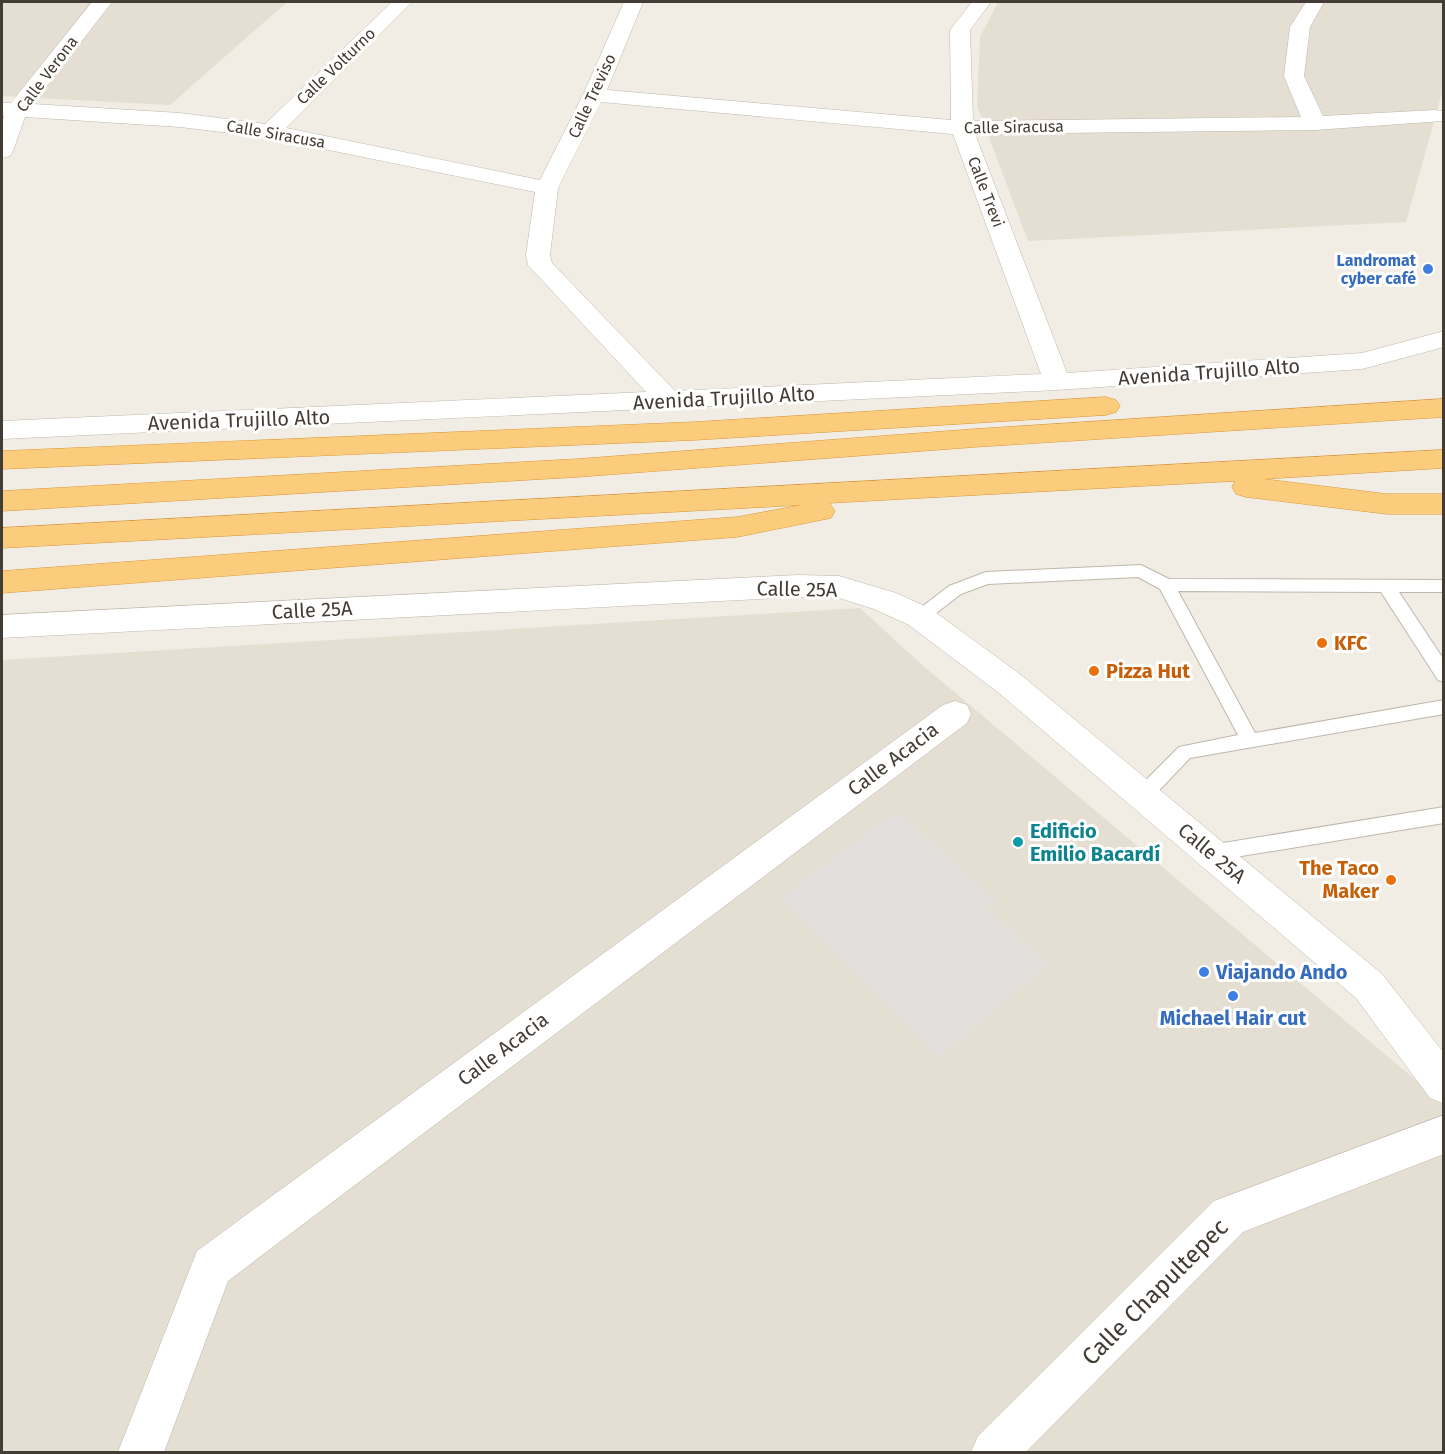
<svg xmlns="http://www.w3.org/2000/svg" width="1445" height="1454" font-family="'Fira Sans',sans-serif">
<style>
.residential{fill:#e5ded2}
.parking{fill:#e2dfdc}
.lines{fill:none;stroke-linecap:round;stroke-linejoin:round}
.service-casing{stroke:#bfb7aa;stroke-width:2}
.minor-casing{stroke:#bfb7aa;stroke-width:1}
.trunk-casing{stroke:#d99536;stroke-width:1}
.service{fill:#fff;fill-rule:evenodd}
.minor{fill:#fff;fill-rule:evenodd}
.trunk{fill:#facc7c;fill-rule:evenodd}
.shop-dot{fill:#3f7fe0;stroke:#fff;stroke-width:2}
.food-dot{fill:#e8710a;stroke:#fff;stroke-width:2}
.culture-dot{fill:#0f9aa8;stroke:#fff;stroke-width:2}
.labels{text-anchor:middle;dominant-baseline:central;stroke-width:6;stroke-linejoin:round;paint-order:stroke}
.far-street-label{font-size:16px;fill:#433c34;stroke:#fff}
.far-shop-label{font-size:16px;font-weight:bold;fill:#366cbe;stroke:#fff;text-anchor:end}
.street-label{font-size:20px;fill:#433c34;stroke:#fff}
.food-label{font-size:20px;font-weight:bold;fill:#c56008;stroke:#fff;text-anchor:start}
.culture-label{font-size:20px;font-weight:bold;fill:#0d838f;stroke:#fff;text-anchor:start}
.shop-label{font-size:20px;font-weight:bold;fill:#366cbe;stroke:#fff;text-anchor:start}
.near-street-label{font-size:24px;fill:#433c34;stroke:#fff}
</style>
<rect width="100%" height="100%" fill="#f1ede4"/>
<path class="residential" d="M2 2H287L170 105 2 96Z
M998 2H1443V89L1406 222 1028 241 977 106 980 37Z
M860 608 921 664 1443 1103V1452H2V660Z"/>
<path class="parking" d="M897 811 997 901 987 909 1048 964 939 1058 780 899Z"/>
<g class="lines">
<defs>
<path id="service" d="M1141 565 1169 579 1444 580V592H1399L1444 660V682L1438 680 1381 592 1178 591 1255 733 1444 700V714L1190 758 1150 800 1143 803 1136 800 1134 795 1136 790 1179 747 1238 735 1160 589 1138 577 988 584 961 594 926 621 920 623 914 621 912 617 914 613 949 586 986 572Z
M1444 807V823L1211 861 1204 859 1201 853 1204 847 1211 845Z"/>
<path id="minor" d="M92 2H112L33 104 180 113 265 124 392 2H412L286 128 540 180 583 95 624 2H643L607 90 951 120 950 30 972 2H991L970 30 973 121 1301 117 1284 76 1290 27 1306 2H1324L1310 27 1304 76 1323 116 1435 110 1443 111V121L1315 130 975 134 1067 373 1362 353 1444 331V347L1362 369 1057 390 2 439V421L646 392 528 265 526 255 535 192 270 138 180 127 25 117 13 151 10 156 2 158V123L4 116 2 115V103H11ZM601 102 953 134 1041 374 675 391 552 263 550 255 558 188Z
M798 575 839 576 896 593 931 609 1021 675 1382 974 1444 1053V1104L1430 1098 1356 998 999 693 909 625 874 609 839 598 798 597 2 638V615Z
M955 701 967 705 971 714 967 723 228 1281 164 1452H118L197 1251 943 705Z
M1444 1115V1154L1243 1232 1026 1452H971L978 1436 1214 1201Z"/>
<path id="trunk" d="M1106 397 1116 400 1120 406 1116 412 1106 415 695 440 2 469V451L695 422Z
M1444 399V417L975 447 577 477 2 511V491L577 459 975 429Z
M1444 450V468L1263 479 1387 494H1444V514H1387L1246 497 1236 494 1232 487 1235 481 829 503 835 511 831 518 737 537 2 593V571L737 517 802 505 2 548V528Z"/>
</defs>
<use href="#service" class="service-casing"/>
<use href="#minor" class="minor-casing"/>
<use href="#trunk" class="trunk-casing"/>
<use href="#service" class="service"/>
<use href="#minor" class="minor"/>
<use href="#trunk" class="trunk"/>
</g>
<g class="shop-dot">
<circle cx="1428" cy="269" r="6"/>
<circle cx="1204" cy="972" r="6"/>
<circle cx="1233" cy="996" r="6"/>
</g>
<g class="food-dot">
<circle cx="1322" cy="643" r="6"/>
<circle cx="1094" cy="671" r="6"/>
<circle cx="1391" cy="880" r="6"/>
</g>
<circle class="culture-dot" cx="1018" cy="842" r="6"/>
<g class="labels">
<g class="far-street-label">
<text transform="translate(336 66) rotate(-44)">Calle Volturno</text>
<text transform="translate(47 74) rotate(-53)">Calle Verona</text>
<text transform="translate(592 96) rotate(-65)">Calle Treviso</text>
<text transform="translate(1014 127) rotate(-1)">Calle Siracusa</text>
<text transform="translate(276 134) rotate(10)">Calle Siracusa</text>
<text transform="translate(986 192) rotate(69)">Calle Trevi</text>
</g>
<g class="far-shop-label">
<text x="1416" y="260">Landromat<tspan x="1416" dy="18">cyber café</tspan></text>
</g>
<g class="street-label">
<text transform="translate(1209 372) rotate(-4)">Avenida Trujillo Alto</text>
<text transform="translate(724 398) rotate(-3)">Avenida Trujillo Alto</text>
<text transform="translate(239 420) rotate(-2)">Avenida Trujillo Alto</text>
<text transform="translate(797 589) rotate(1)">Calle 25A</text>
<text transform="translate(312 610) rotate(-3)">Calle 25A</text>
<text transform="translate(893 759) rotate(-37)">Calle Acacia</text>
<text transform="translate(1212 853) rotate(40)">Calle 25A</text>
<text transform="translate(503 1049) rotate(-37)">Calle Acacia</text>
</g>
<g class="food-label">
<text x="1334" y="643">KFC</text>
<text x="1106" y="671">Pizza Hut</text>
<text x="1379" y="868" text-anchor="end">The Taco<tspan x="1379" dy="23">Maker</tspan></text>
</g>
<g class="culture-label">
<text x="1030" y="831">Edificio<tspan x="1030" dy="23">Emilio Bacardí</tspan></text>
</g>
<g class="shop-label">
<text x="1216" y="972">Viajando Ando</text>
<text x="1233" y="1018" text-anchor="middle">Michael Hair cut</text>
</g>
<g class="near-street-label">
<text transform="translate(1155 1292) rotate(-45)">Calle Chapultepec</text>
</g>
</g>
<rect width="1445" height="1454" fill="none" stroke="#433c34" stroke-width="6"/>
</svg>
